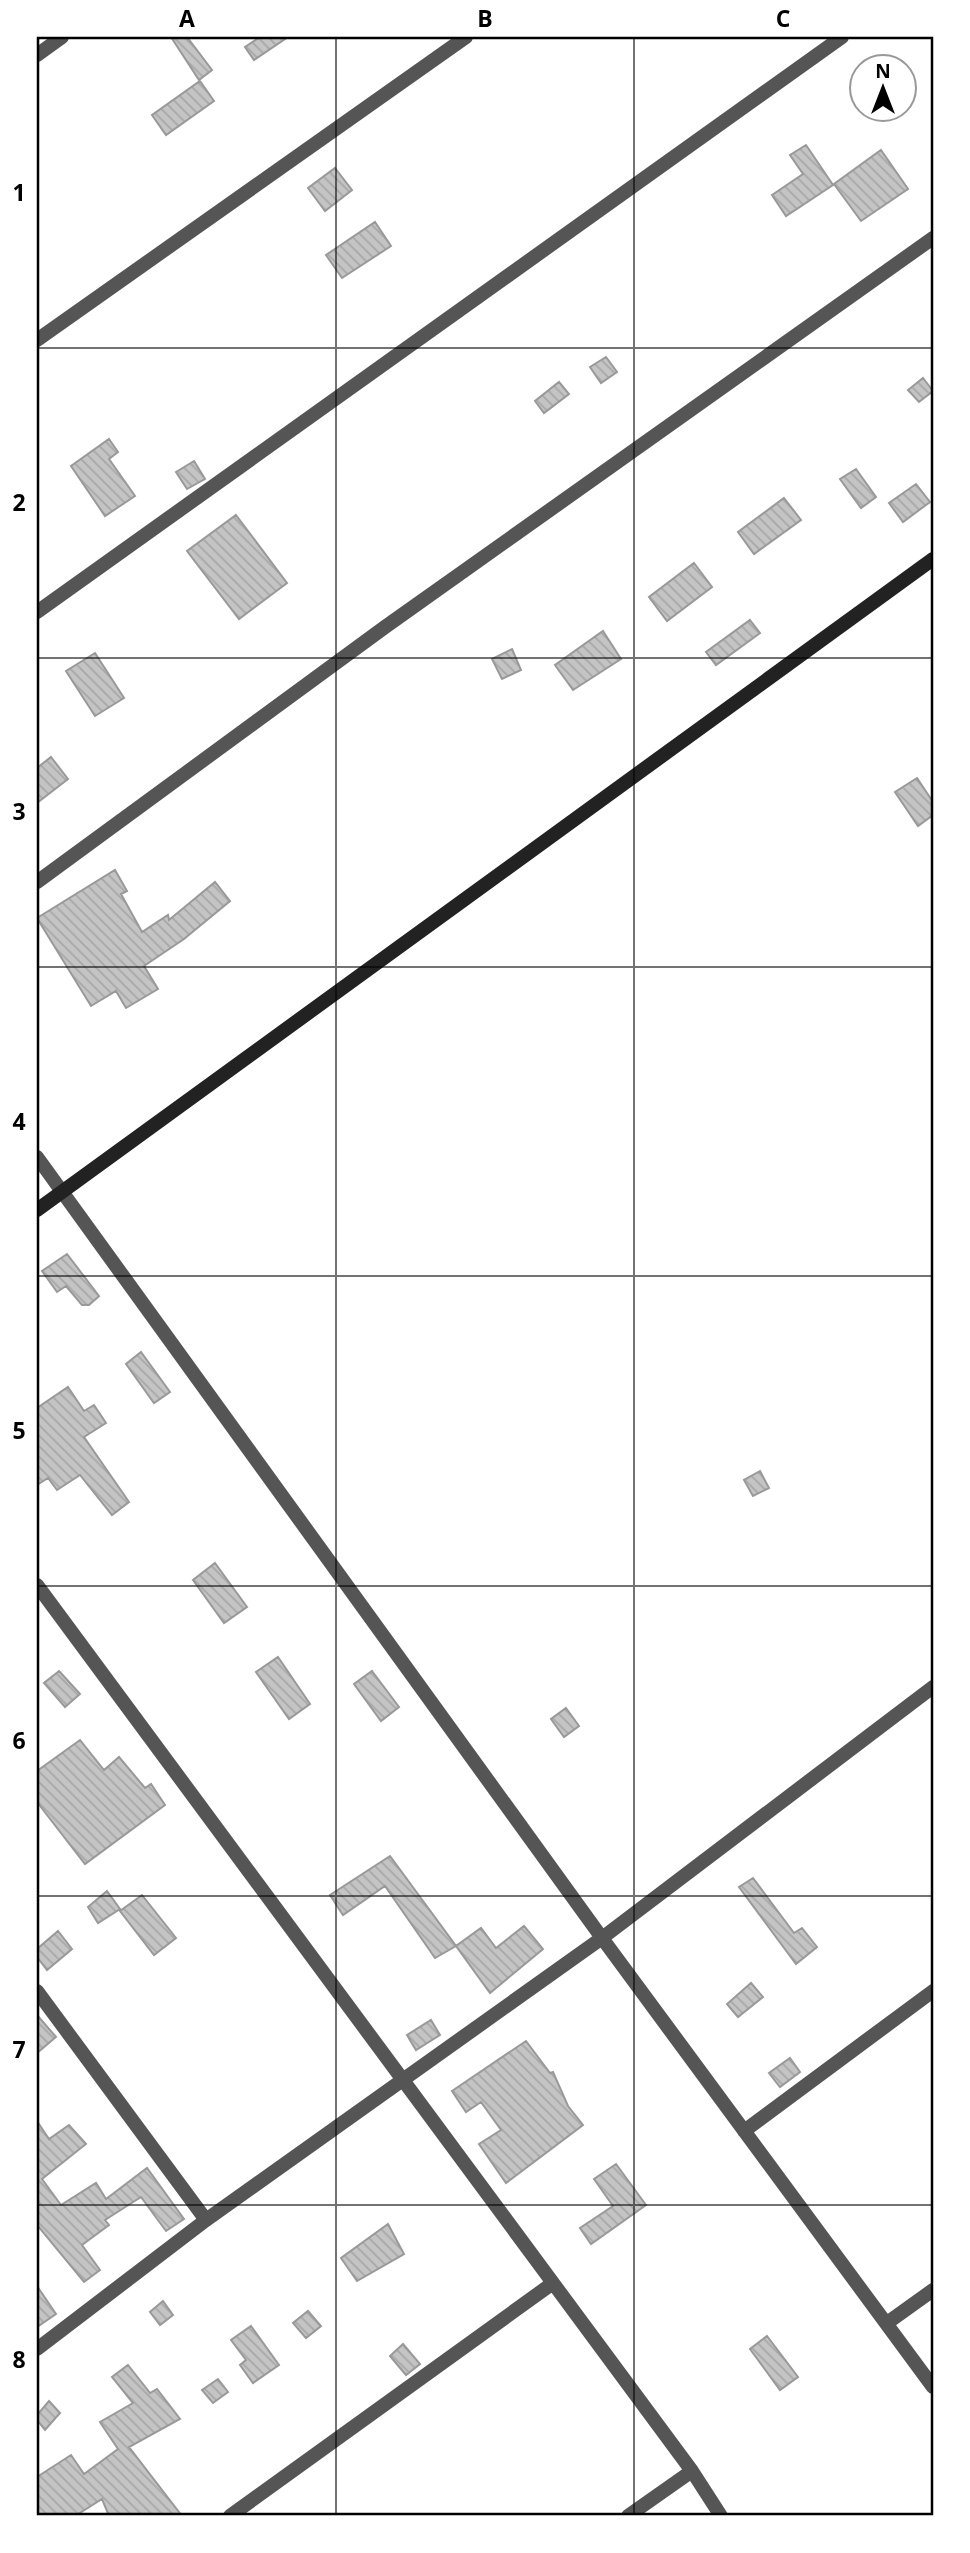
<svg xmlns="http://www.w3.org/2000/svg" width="970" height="2553" font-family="'Open Sans',sans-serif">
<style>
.building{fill:url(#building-back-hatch);stroke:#999;stroke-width:2}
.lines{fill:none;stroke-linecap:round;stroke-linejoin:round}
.street{stroke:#555;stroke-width:14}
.secondary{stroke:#222;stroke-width:14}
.grid{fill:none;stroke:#000;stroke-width:2;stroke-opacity:0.55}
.neatline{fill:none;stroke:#000;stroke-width:2.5}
.grid-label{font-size:23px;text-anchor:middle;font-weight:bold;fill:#000}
</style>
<defs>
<pattern id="building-back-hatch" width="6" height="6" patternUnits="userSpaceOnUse" patternTransform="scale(1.75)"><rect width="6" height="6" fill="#c4c4c4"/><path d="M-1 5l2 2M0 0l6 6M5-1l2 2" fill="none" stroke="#a7a7a7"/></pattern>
</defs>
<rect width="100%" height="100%" fill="#fff"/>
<path class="building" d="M171 37H187L212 70 199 80Z
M260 37H288L254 60 245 47Z
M200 81 214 101 166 135 152 115Z
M806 145 833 185 786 216 772 195 803 174 790 155Z
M881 150 908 189 861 221 834 184Z
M335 168 352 190 325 211 308 188Z
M375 222 391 246 342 278 326 255Z
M606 357 617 372 601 383 590 367Z
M923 378 933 391 919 402 908 390Z
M559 382 569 394 544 413 535 401Z
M109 439 118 452 109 459 135 496 105 516 71 466Z
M194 461 205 479 187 489 176 472Z
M856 469 876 497 861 508 840 479Z
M916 484 930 502 903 522 889 503Z
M784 498 801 520 754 554 738 532Z
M236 515 287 583 239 619 187 551Z
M694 563 712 587 667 621 649 597Z
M750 620 760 633 716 665 706 652Z
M603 631 621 659 573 690 555 665Z
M512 649 521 670 502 679 492 659Z
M95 653 124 698 95 716 66 671Z
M51 757 68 779 37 803V768Z
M917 778 933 802V815L918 826 895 792Z
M115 870 127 891 121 894 142 932 168 915 169 920 215 882 230 901 184 939 144 966 158 989 126 1008 116 991 91 1006 37 918Z
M67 1254 99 1296 89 1305H82L66 1286 57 1292 42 1271Z
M141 1352 170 1392 154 1403 126 1364Z
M68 1387 84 1411 94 1405 106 1423 84 1437 129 1502 112 1515 80 1475 57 1490 48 1478 37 1485V1408Z
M760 1471 769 1488 753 1496 744 1480Z
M215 1563 247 1607 224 1623 193 1580Z
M278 1657 310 1704 289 1719 256 1672Z
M59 1671 80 1694 65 1707 44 1683Z
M372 1671 399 1707 381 1721 354 1684Z
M566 1708 579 1726 564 1737 551 1719Z
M80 1740 104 1770 119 1757 145 1788 151 1784 165 1805 85 1864 37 1802V1771Z
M390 1856 456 1946 435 1958 385 1886 343 1915 330 1895Z
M753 1878 794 1933 802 1928 817 1947 796 1964 739 1887Z
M107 1891 120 1909 98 1923 88 1907Z
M142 1895 176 1938 154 1955 120 1911Z
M524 1926 543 1949 490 1993 456 1946 481 1928 496 1948Z
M58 1931 72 1949 47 1970 37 1957V1949Z
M751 1983 763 1997 738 2017 727 2004Z
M37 2015 56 2037 37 2053Z
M431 2020 440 2035 416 2050 407 2035Z
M526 2041 550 2073 553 2072 568 2106 583 2125 506 2183 479 2144 501 2130 481 2102 466 2112 452 2091Z
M790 2058 800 2072 780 2087 769 2073Z
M37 2121 49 2139 69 2125 86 2144 42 2179 61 2205 96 2183 106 2199 147 2168 184 2219 166 2231 141 2197 105 2220 109 2225 82 2245 100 2270 84 2282 37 2225Z
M616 2164 646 2205 591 2244 580 2228 613 2206 594 2179Z
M388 2224 404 2254 357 2281 341 2258Z
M37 2286 56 2314 37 2327Z
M163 2301 173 2315 160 2325 150 2312Z
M308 2311 321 2326 306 2338 293 2323Z
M251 2326 279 2365 253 2383 240 2365 246 2360 231 2340Z
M767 2336 798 2377 780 2390 750 2349Z
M403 2344 420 2364 406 2375 390 2356Z
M128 2365 150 2393 157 2389 180 2419 129 2447 182 2516H109L102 2499 75 2516H37V2477L71 2455 84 2474 118 2449 100 2422 133 2403 112 2377Z
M218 2379 228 2392 213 2403 202 2390Z
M49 2401 60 2413 45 2430 37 2420V2415Z"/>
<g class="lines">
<path class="street" d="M37 55 62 37
M37 340 466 37
M37 612 842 37
M37 882 385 627 933 238
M37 1157 602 1938 933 2387
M37 1585 692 2471 721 2516
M37 1991 206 2220
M744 2131 933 1991
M887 2323 933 2290
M37 2349 206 2220 602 1938 933 1687
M230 2516 553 2283
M628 2516 692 2471"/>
<path class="secondary" d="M37 1210 933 559"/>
</g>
<path class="grid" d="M336 37V2516M634 37V2516M37 348H933M37 658H933M37 967H933M37 1276H933M37 1586H933M37 1896H933M37 2205H933"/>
<rect width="970" height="2553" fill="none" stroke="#ffffff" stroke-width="77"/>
<g transform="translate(883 88)"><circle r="33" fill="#ffffff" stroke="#999999" stroke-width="2"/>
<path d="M0-5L12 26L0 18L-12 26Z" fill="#000000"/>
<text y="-10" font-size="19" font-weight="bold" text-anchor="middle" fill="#000000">N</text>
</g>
<rect x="38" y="38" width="894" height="2476" class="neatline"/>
<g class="grid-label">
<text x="187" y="27">A</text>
<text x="485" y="27">B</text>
<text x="783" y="27">C</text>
<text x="19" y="201">1</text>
<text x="19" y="511">2</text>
<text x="19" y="820">3</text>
<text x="19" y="1130">4</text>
<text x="19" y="1439">5</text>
<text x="19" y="1749">6</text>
<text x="19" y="2058">7</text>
<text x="19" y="2368">8</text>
</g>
</svg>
